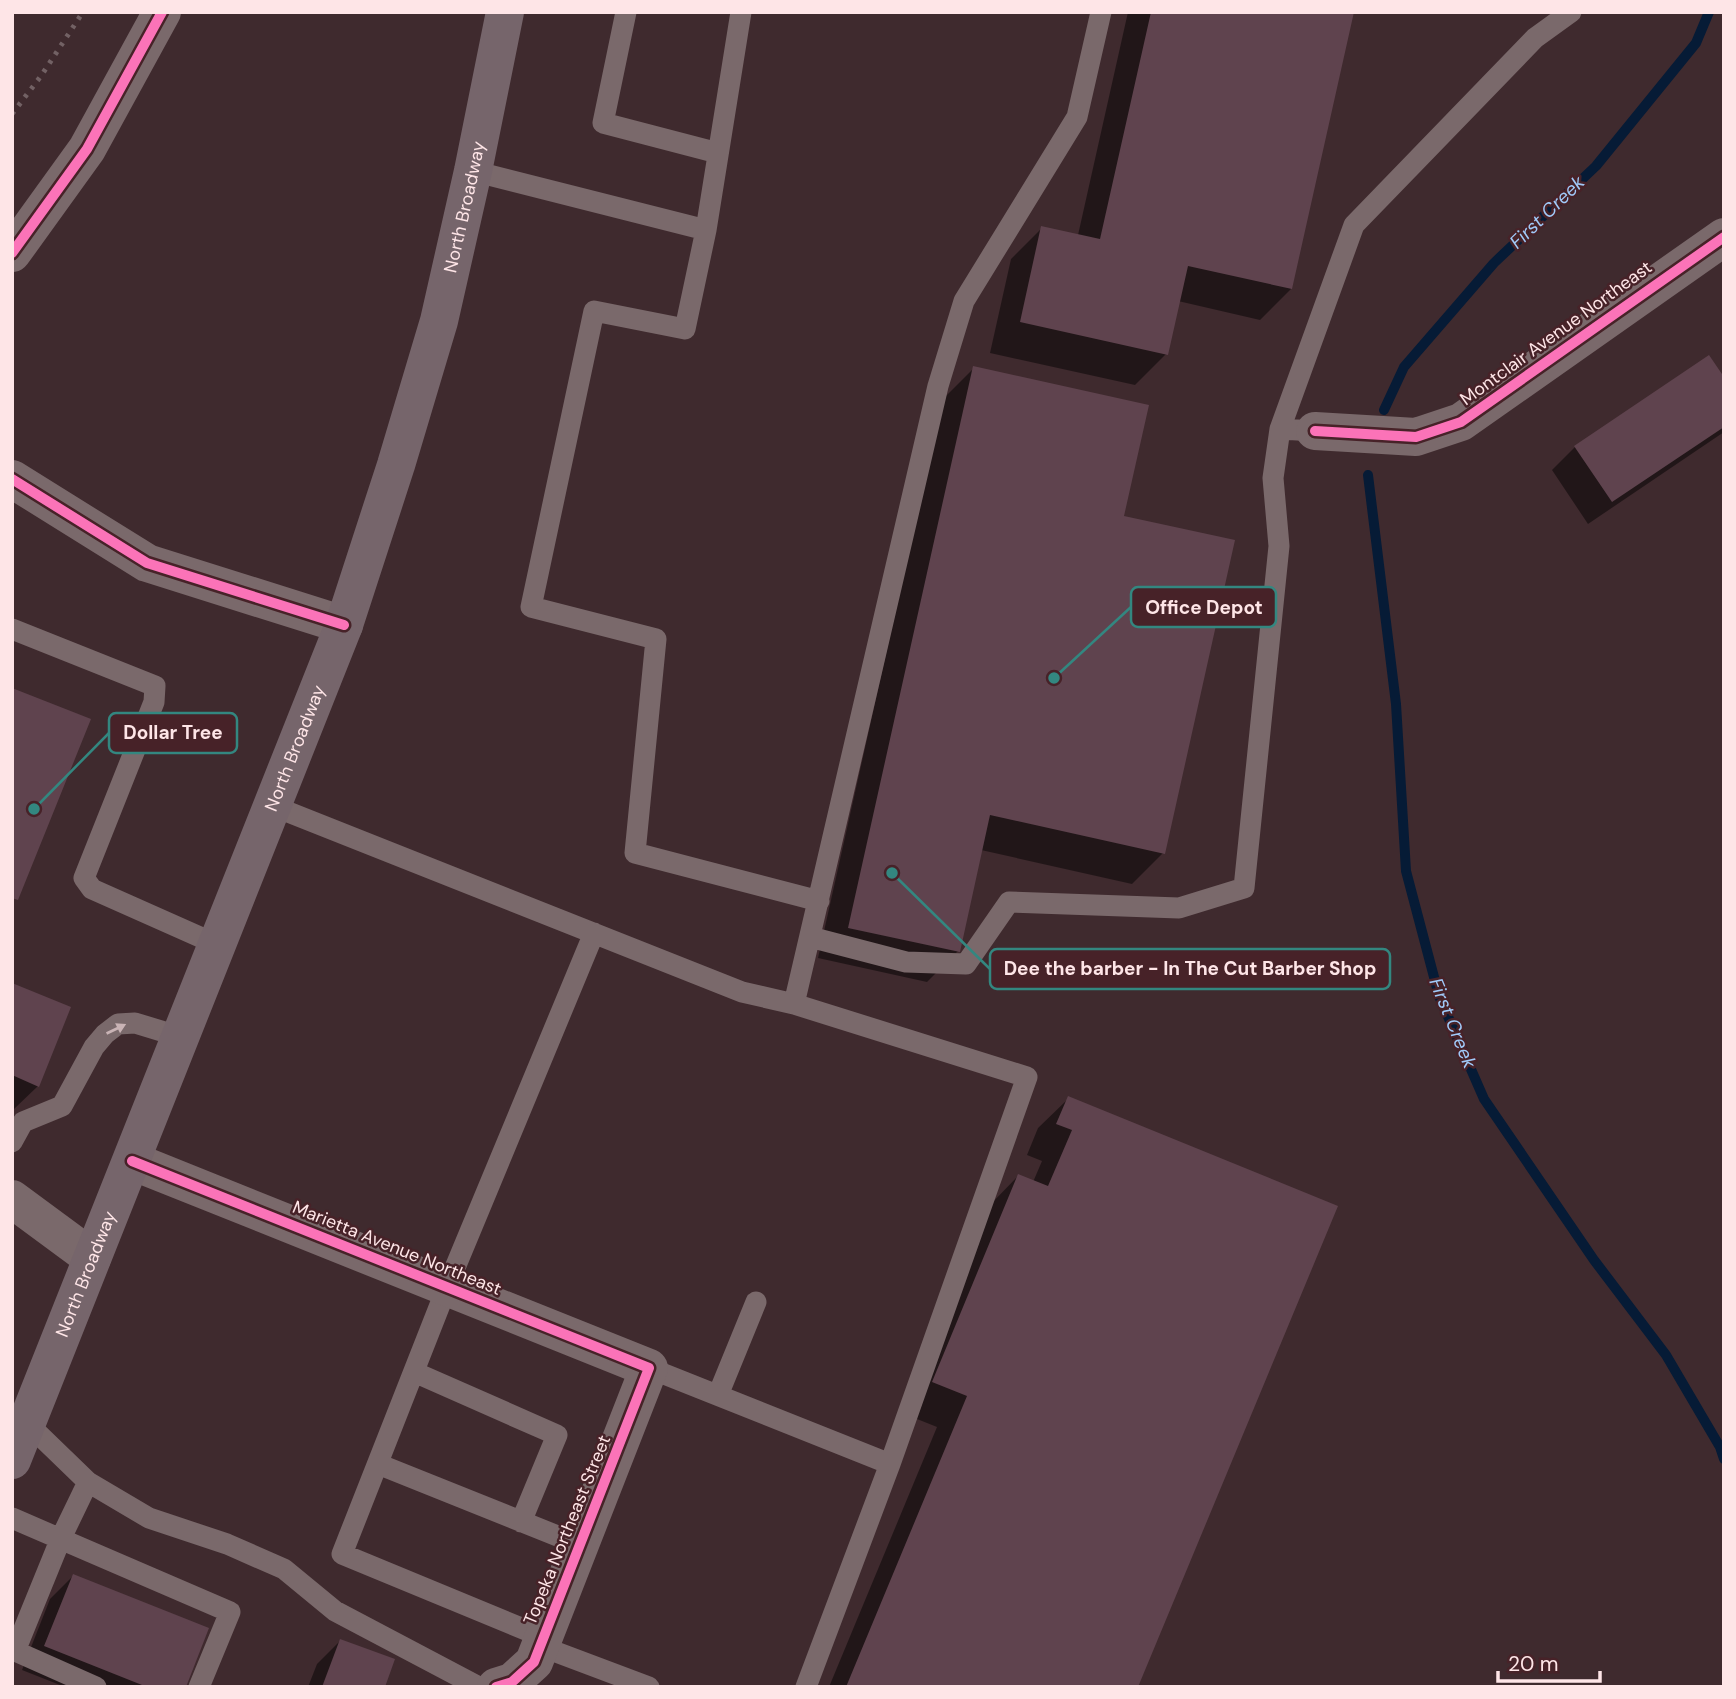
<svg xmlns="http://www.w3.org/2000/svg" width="1736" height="1699" font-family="'DM Sans',sans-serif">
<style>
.shadow{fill:#0007}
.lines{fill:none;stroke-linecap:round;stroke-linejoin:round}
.stream{stroke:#061b36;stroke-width:10}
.building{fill:#5f434e}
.lane{stroke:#7a696b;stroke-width:21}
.street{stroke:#7a696b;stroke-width:38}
.primary{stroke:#76656b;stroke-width:38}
.rail{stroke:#726164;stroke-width:5;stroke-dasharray:3.5 7;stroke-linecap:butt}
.cycleway-casing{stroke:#472228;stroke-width:15}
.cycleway{stroke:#fb73b8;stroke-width:10}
.oneway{fill:#c9b3b5}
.labels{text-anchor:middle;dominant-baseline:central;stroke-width:5;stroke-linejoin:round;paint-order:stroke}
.street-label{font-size:18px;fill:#fee5e7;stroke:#472228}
.water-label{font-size:19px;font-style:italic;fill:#a0caf9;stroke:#472228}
.leader{fill:none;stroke:#338780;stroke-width:2.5}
.callout-dot{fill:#338780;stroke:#472228;stroke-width:2.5}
.callout{fill:#472228;stroke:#338780;stroke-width:2.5}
.callout-label{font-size:19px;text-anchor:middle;font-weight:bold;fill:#fee5e7}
</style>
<rect width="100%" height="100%" fill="#3f2a2e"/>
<path class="shadow" d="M1128 12H1353L1291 289 1260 320 1178 301 1166 354 1135 385 990 353 1011 259 1042 228 1078 235Z
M974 368 1121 517 1163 853 1132 884 981 850 958 951 927 982 818 958 943 399Z
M1724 380V432L1588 524 1552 470 1575 447Z
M12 985 38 1086 14 1109 12 1108Z
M1069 1098 1136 1687H829L937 1427 902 1413 988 1207 1018 1176 1033 1182 1042 1161 1027 1155 1038 1128Z
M73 1576 184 1687H65L22 1670 50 1599Z
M340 1641 383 1687H308L317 1664Z"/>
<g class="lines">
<path class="stream" d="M1384 410 1404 367 1494 263 1596 166 1696 43 1709 12
M1368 475 1396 704 1406 871 1439 996 1484 1099 1594 1260 1666 1355 1720 1447 1724 1459"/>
</g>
<path class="building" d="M1151 12H1354L1292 289 1188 266 1168 355 1020 322 1041 226 1100 239Z
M1709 355 1724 377V427L1612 502 1574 446Z
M973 366 1149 405 1124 516 1235 540 1165 854 990 815 960 952 848 928Z
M12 688 91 719 18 900 12 898Z
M12 983 71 1007 39 1087 12 1075Z
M1068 1096 1338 1206 1138 1687H846L967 1396 932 1382 1018 1174 1048 1186 1072 1130 1056 1124Z
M73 1574 209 1628 186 1687H147L44 1646Z
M340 1639 395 1659 385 1687H322Z"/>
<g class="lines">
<path class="lane" d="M626 12 603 123 718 153
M741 12 706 230 685 329 594 311 531 607 656 639 635 853 819 901
M473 171 706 230
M1280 429 1354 225 1535 38 1571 12
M12 629 155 686 154 702 84 878 92 889 218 945
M273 806 742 992 794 1004 1027 1077 890 1464 806 1687
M810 937 906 962 966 964 1009 902 1179 908 1244 888 1279 546 1273 478 1280 429 1315 431
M794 1004 938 386 964 301 1077 117 1101 12
M12 1142 23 1122 62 1106 94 1047 105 1034 118 1024 135 1023 181 1037
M649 1368 890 1464
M414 1372 557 1435 521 1522
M718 1395 756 1302
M27 1423 88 1482 61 1538 15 1651 96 1687
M378 1464 580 1545
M88 1482 149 1518 227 1544 284 1569 335 1611 479 1687
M12 1518 230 1612 199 1687
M543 1637 342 1554 447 1287 594 933
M540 1646 649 1687"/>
<path class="street" d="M12 253 87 149 162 12
M1315 431 1416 437 1461 422 1724 237
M12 479 147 563 344 625
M132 1161 649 1368 534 1662 512 1682 496 1687
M12 1199 92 1258"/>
<path class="primary" id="s1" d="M12 1460 344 625 396 465 439 321 473 171 505 12"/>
<path class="rail" d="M12 114 41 76 83 12"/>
<defs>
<path id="cycleway" d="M12 253 87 149 162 12
M1315 431 1416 437 1461 422 1724 237
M12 479 147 563 344 625
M132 1161 649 1368 534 1662 512 1682 496 1687"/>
</defs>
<use href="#cycleway" class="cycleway-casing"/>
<use href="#cycleway" class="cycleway"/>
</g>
<defs><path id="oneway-solid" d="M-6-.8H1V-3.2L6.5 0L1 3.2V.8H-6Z" transform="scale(1.75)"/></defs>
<use class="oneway" href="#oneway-solid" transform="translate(116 1029) rotate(-26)"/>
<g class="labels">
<g class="street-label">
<text stroke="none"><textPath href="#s1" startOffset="1334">North Broadway</textPath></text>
<text transform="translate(1556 333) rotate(-36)">Montclair Avenue Northeast</text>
<text stroke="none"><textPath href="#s1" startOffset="766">North Broadway</textPath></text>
<text transform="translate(397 1248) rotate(22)">Marietta Avenue Northeast</text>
<text stroke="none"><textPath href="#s1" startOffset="200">North Broadway</textPath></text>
<text transform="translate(567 1530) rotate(-68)">Topeka Northeast Street</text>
</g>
<g class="water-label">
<text transform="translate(1547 212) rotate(-44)">First Creek</text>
<text transform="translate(1453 1023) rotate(68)">First Creek</text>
</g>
</g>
<path class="leader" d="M1054 678L1131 607M34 809L109 733M892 873L990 969"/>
<g class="callout-dot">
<circle cx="1054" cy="678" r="7"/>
<circle cx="34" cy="809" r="7"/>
<circle cx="892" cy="873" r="7"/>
</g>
<g class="callout">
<rect x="1131" y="587" width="145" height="40" rx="7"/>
<rect x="109" y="713" width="128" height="40" rx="7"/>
<rect x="990" y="949" width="400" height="40" rx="7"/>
</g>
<g class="callout-label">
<text x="1204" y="614">Office Depot</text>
<text x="173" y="739">Dollar Tree</text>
<text x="1190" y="975">Dee the barber - In The Cut Barber Shop</text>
</g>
<rect width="1736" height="1699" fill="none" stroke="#fee5e7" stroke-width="28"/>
<path d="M1498 1671v10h102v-10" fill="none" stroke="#fee5e7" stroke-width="3.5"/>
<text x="1508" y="1671" font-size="21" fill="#fee5e7" stroke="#472228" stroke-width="5" paint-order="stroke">20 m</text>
</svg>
